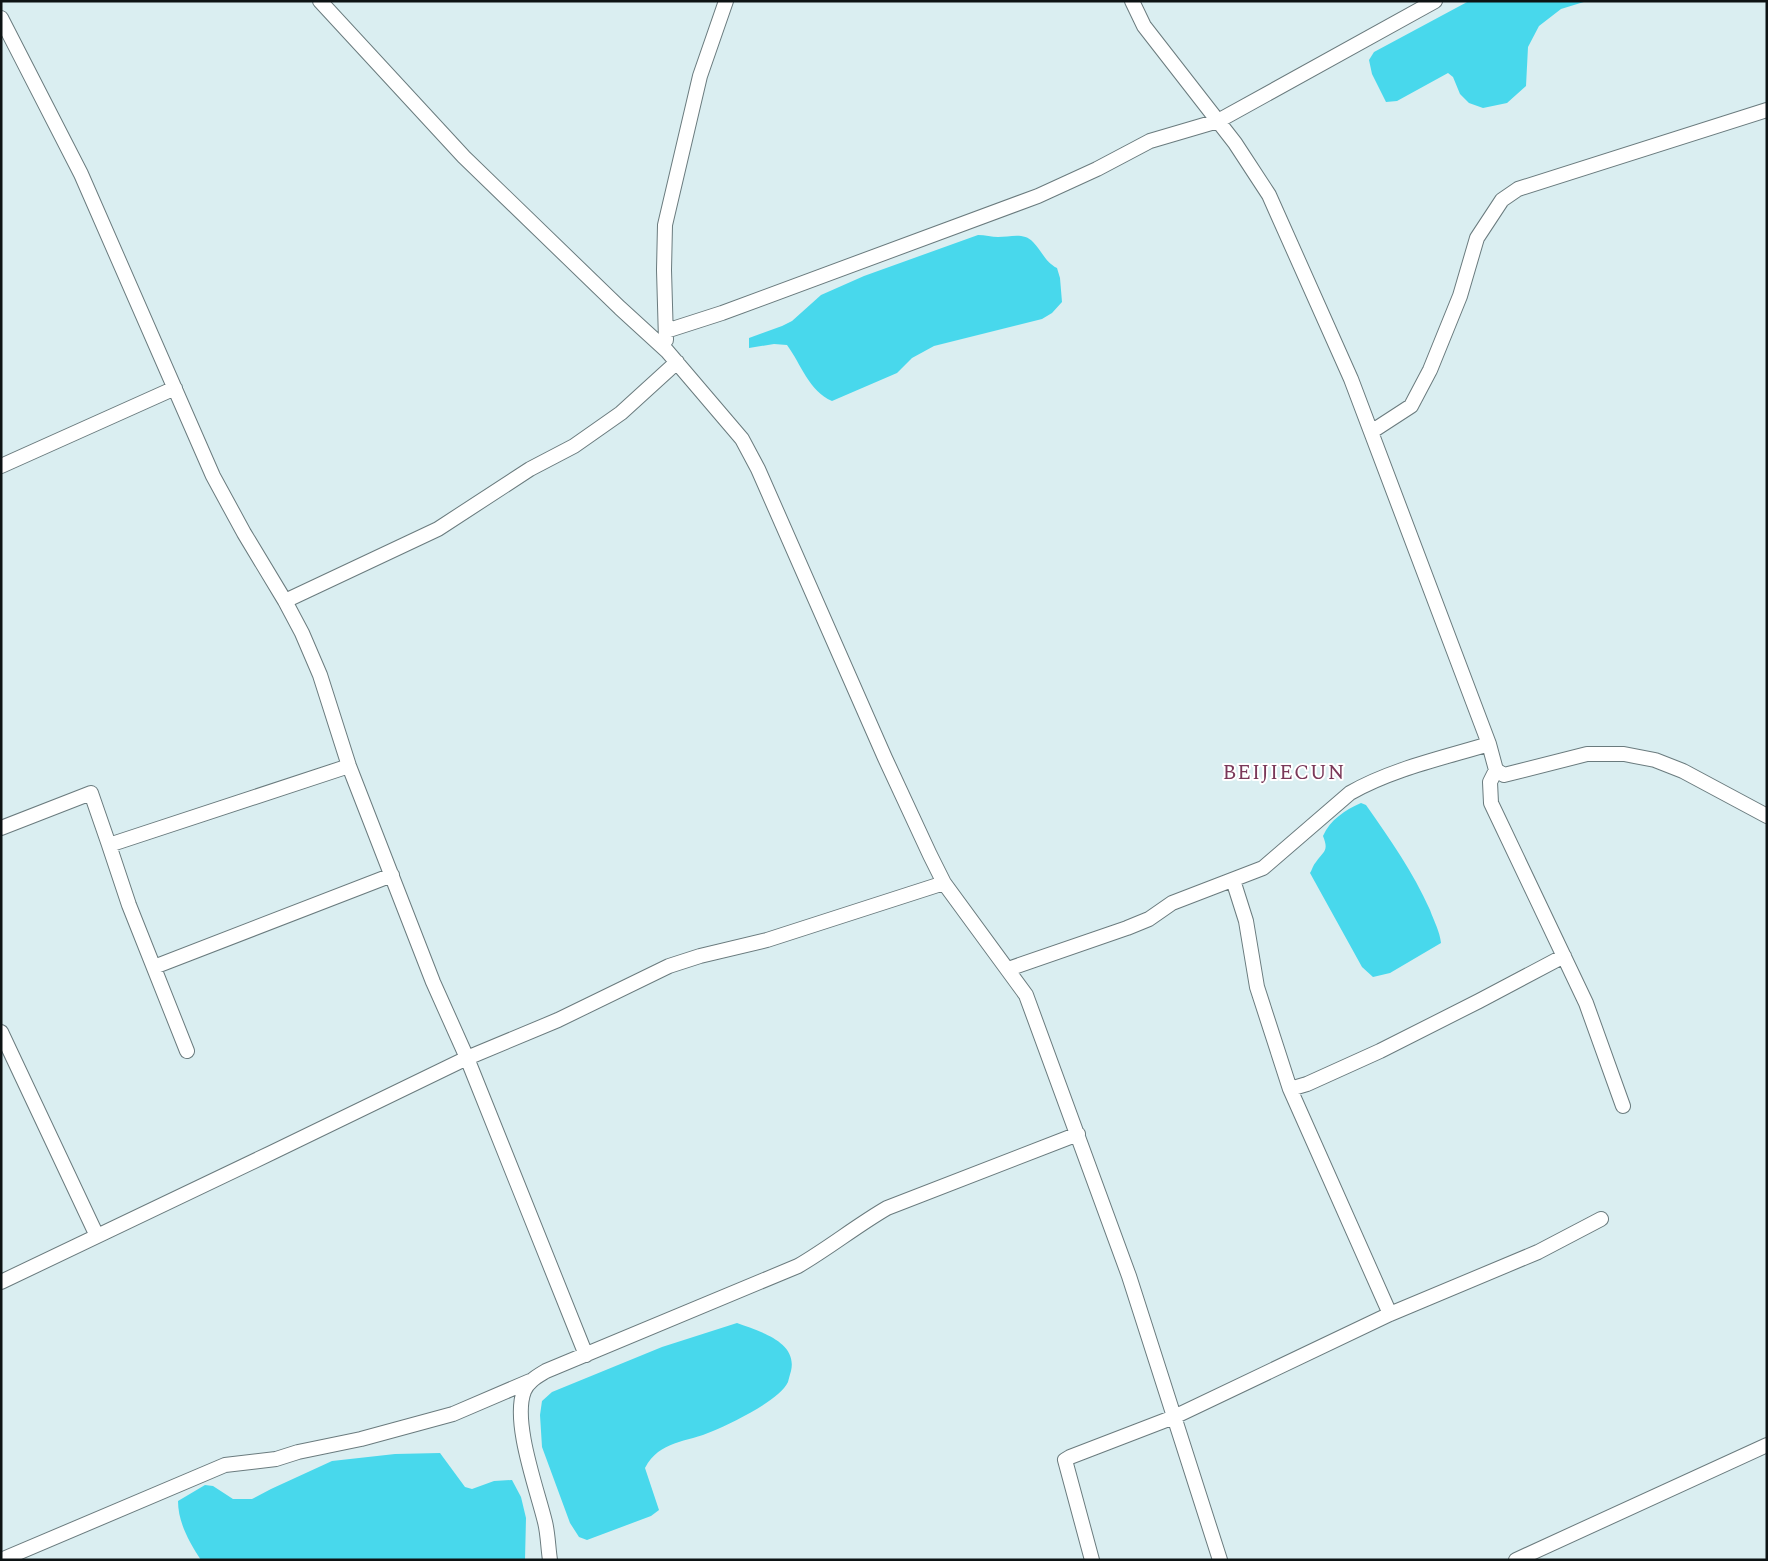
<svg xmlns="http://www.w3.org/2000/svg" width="1768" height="1561" font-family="Spectral,serif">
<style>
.water{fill:#48d8ec}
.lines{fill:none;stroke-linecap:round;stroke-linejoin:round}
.minor-casing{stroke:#6a7b7e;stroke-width:16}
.minor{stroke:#fff;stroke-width:14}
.labels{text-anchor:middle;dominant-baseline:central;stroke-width:4;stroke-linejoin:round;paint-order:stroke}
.quarter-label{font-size:21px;letter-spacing:1px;fill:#7a3859;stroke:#fff}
</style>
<rect width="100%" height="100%" fill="#daeef1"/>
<path class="water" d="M1469 1H1587L1561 9 1539 26 1528 47 1526 86 1507 103 1483 108 1469 103 1460 94 1453 77 1448 73 1397 101 1386 102 1372 74 1369 60 1374 52Z
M978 235C985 235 992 237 998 237 1010 237 1024 232 1033 242 1042 251 1045 262 1057 268L1060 278 1062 302 1052 313 1042 319 934 346 912 358 897 373 832 401C809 391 801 364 787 345L774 344 749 348V338L782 326 792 321 821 295 864 276Z
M1361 803 1366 805C1390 839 1413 872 1430 910 1434 921 1440 932 1441 943L1390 973 1373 977 1362 967 1310 873C1312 870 1313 865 1316 862 1324 851 1329 851 1323 836 1330 820 1345 810 1361 803Z
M737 1323C758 1331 798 1341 791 1371 790 1374 789 1378 788 1382 780 1400 732 1423 713 1431 686 1443 660 1440 645 1468L659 1510 651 1516 587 1540 579 1537 570 1523 542 1447 540 1415 542 1401 552 1392 662 1347Z
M440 1453 465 1487 472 1489 494 1481 512 1480 521 1497 526 1518 525 1560H201C189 1542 178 1522 178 1501L205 1485 213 1486 233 1499H252L271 1489 332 1461 395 1454Z"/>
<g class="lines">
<defs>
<path id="minor" d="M320 1 464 157 620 308 667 351 742 439 758 469 885 758 930 855 944 883 1026 995 1129 1276 1220 1560
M1132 1 1144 26 1235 143 1269 195 1351 379 1489 744 1496 770 1504 775 1587 754H1624L1655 760 1683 771 1767 816
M1 18 81 174 213 476 244 533 285 601 302 633 320 675 349 766 433 982 467 1058 586 1355
M666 331 722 313 1038 196 1097 169 1150 141 1218 121 1435 1
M666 340 664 270 665 225 700 76 726 1
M1371 432 1411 406 1430 370 1460 296 1477 238 1502 200 1518 189 1767 110
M1 466 175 388
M285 601 438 529 530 469 574 446 621 413 677 362
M1496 770 1490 782 1491 803 1586 1003 1623 1106
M1 828 91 793 109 845 349 766
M109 845 129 905 187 1051
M1233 880 1246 921 1257 987 1290 1089 1390 1314
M154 967 392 875
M1008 969 1127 928 1149 919 1172 903 1263 868 1350 793C1392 769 1443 758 1489 744
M1 1032 97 1236
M1290 1089 1307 1084 1380 1051 1479 1001 1564 956
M1 1282 271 1153 467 1058 558 1020 669 966 700 956 767 940 944 883
M1 1560 225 1465 276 1459 298 1452 361 1439 453 1414 530 1381
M550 1560C548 1547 548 1534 545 1522 537 1489 512 1422 524 1391 528 1381 538 1376 546 1371L798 1266C829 1248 856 1226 887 1208L1078 1134
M1092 1560 1065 1460 1070 1457 1174 1417 1390 1314 1538 1252 1601 1219
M1516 1560 1767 1445"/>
</defs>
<use href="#minor" class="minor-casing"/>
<use href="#minor" class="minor"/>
</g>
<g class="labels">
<g class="quarter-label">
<text x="1284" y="773">BEIJIECUN</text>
</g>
</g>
<rect width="1768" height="1561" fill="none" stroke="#0d1314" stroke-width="5"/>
</svg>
